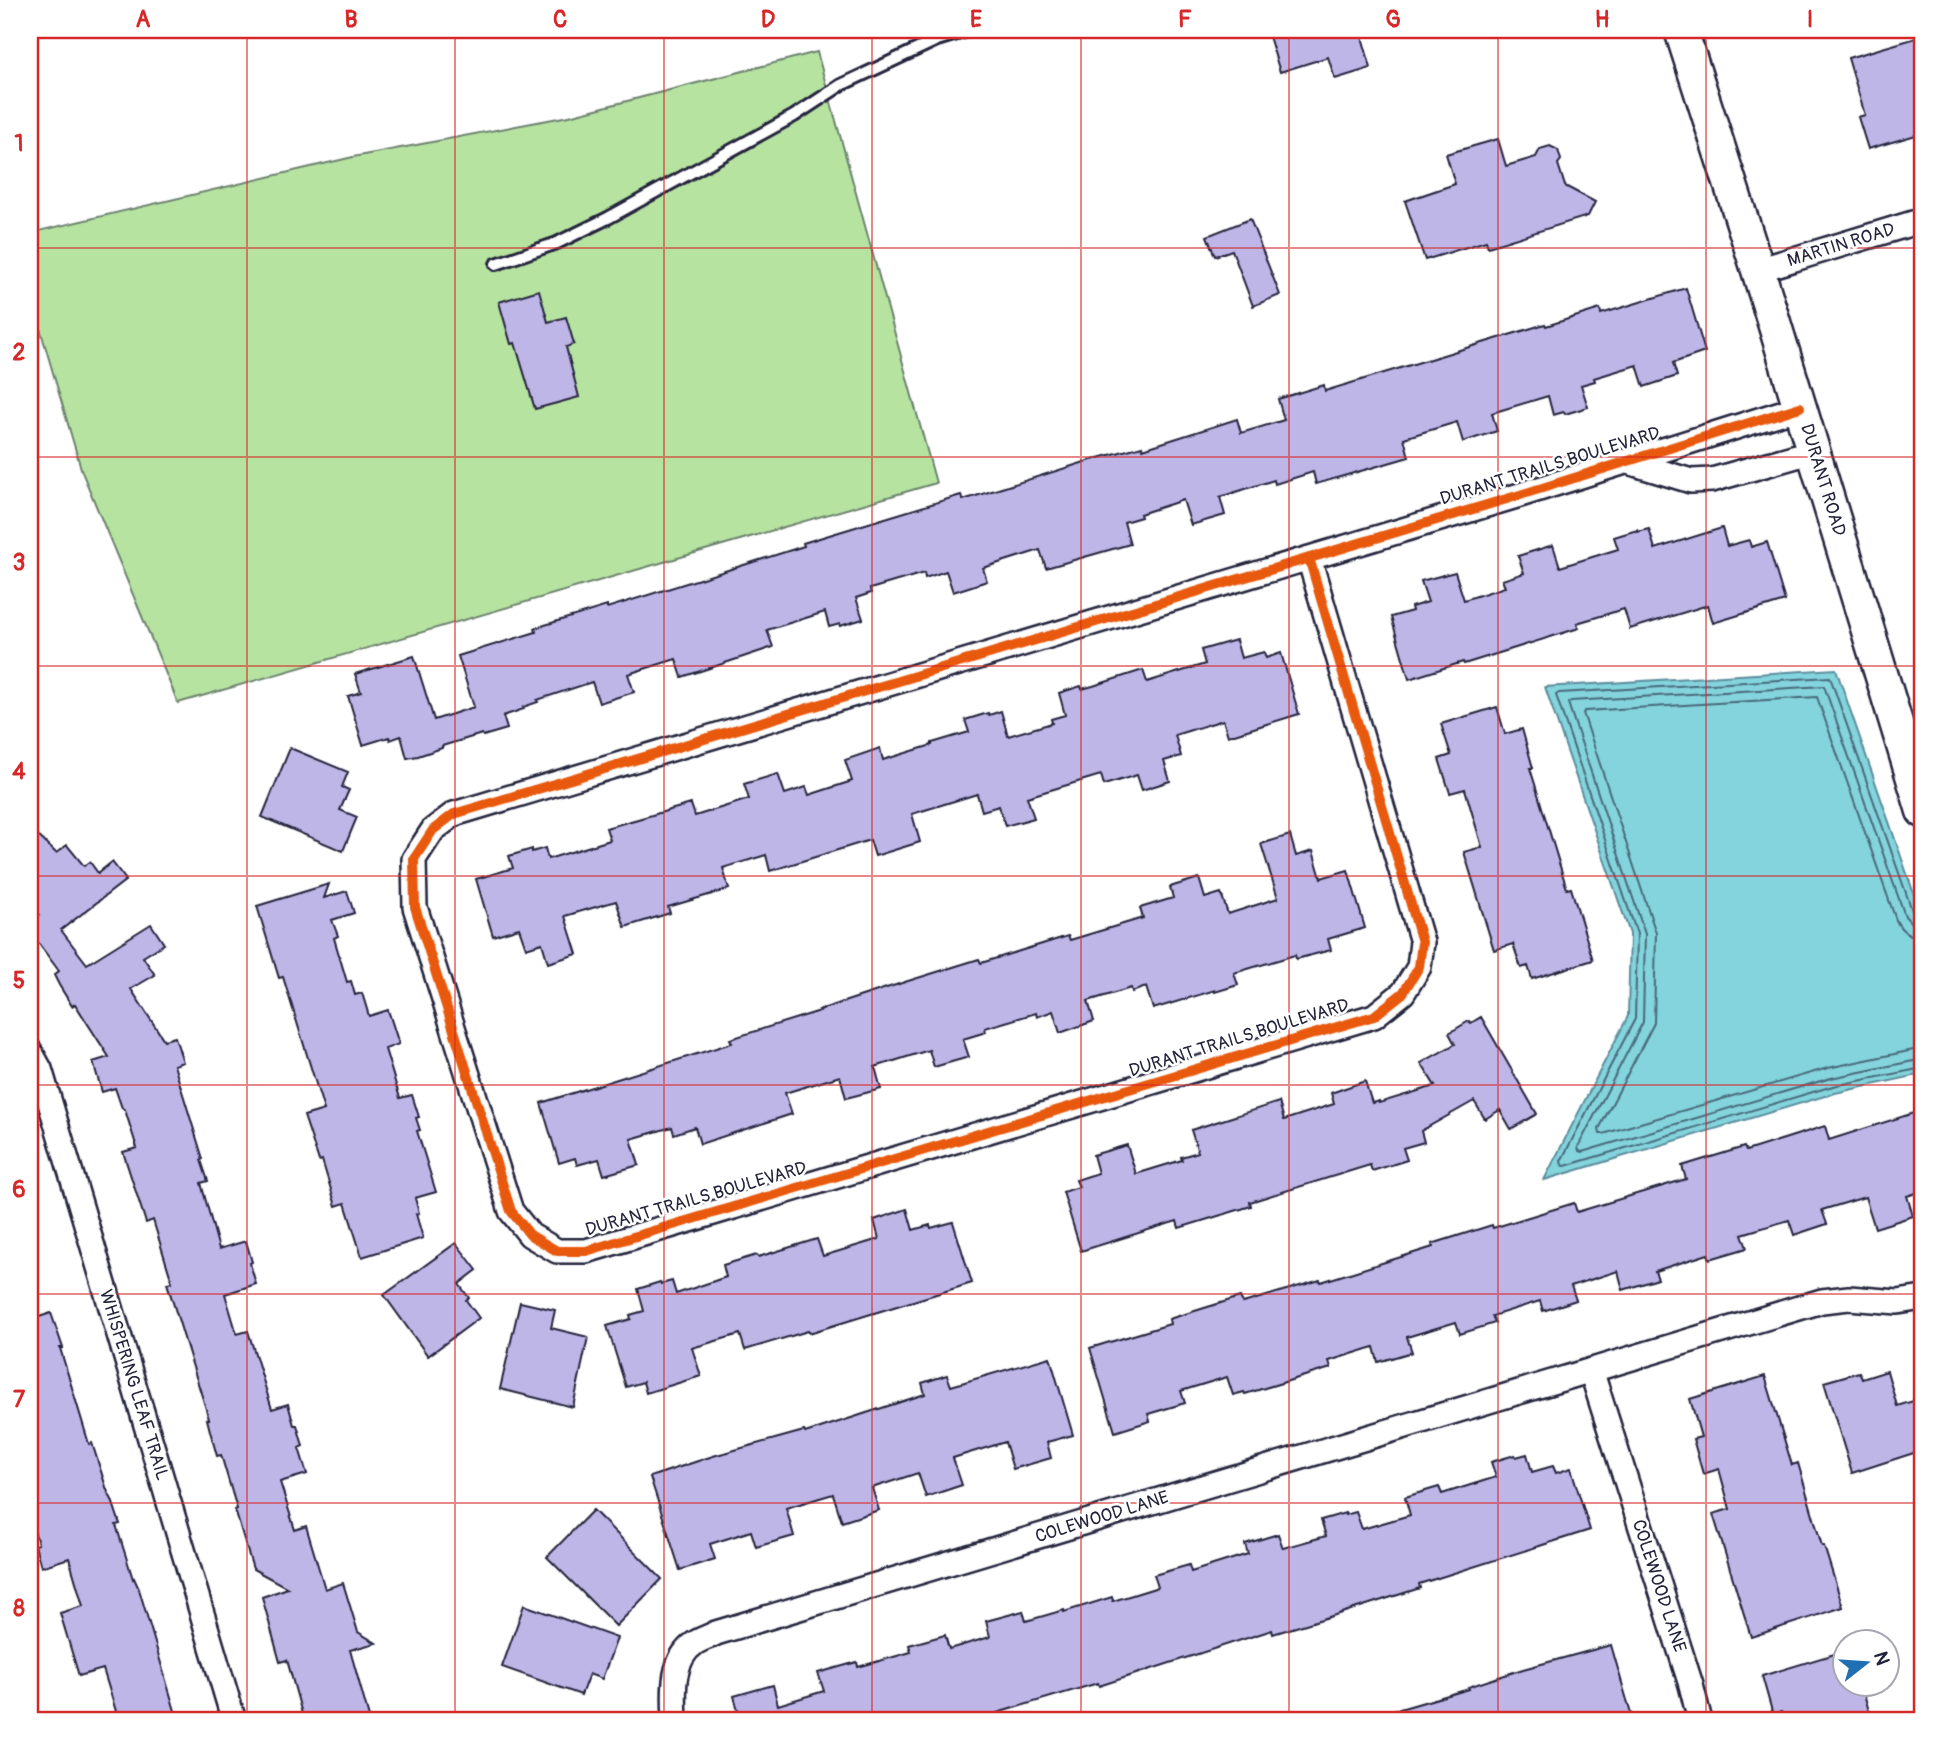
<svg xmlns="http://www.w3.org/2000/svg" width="1953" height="1751" font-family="Pangolin,sans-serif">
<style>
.green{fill:#b7e3a1;stroke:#6c826e;stroke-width:2}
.water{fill:#83d4dc;stroke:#5c8d9c;stroke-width:2}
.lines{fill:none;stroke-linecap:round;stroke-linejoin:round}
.shore{stroke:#49697b;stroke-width:2}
.building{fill:#bfb6e8;stroke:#22223b;stroke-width:2}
.lane-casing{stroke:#22223b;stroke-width:16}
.street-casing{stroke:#22223b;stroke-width:28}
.secondary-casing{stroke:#22223b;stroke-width:37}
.lane{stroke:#fff;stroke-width:10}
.street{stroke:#fff;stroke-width:23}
.secondary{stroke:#fff;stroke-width:32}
.cycleway-casing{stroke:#fff;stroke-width:15}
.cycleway{stroke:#e8590c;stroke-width:10}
.grid{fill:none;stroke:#d62828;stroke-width:2;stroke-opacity:0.55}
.labels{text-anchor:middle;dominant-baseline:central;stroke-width:5;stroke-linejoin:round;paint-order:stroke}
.street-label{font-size:18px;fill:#22223b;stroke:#fff}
.neatline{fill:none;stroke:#d62828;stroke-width:2.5}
.grid-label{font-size:23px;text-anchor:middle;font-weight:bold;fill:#d62828}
</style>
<rect width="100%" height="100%" fill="#fff"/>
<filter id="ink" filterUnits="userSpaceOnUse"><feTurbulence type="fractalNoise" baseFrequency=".0143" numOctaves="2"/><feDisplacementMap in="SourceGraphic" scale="14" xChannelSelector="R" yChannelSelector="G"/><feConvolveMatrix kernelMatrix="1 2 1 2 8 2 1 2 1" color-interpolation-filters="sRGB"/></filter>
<g filter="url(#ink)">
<path class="green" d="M817 52 936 483 178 703 82 472 30 294V233L353 157 569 116Z"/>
<path class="water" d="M1836 669 1923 920V1074L1835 1093 1544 1180 1628 1016 1630 934 1545 687Z"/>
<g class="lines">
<path class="shore" d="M1923 918 1917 917 1913 913 1830 677 1559 693 1556 695 1637 934 1635 1019 1561 1161 1562 1165 1565 1166 1833 1086 1923 1068
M1923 927 1913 925 1905 916 1824 686 1571 701 1568 703 1645 934 1643 1022 1578 1147 1579 1151 1582 1152 1831 1078 1923 1059
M1923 937C1910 937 1901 931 1896 920L1817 697 1585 711 1583 713 1656 933 1654 1023 1599 1129 1600 1134H1603L1828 1068 1923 1048"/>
</g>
<path class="building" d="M1280 30H1360L1371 68 1335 79 1328 57 1280 72 1268 33Z
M1923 36V133L1868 149 1858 117 1865 115 1848 58Z
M1498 139 1506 166 1536 157 1540 149 1550 146 1558 150 1561 160 1558 164 1565 186 1595 202 1588 216 1488 247 1486 241 1425 260 1405 201 1455 184 1446 154Z
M1250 219 1280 295 1253 306 1232 250 1215 256 1207 236Z
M1686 288 1705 352 1673 363 1677 376 1644 387 1637 365 1594 378 1595 381 1581 385 1588 407 1565 414 1564 412 1553 415 1548 396 1492 413 1497 431 1463 442 1457 422 1404 438 1409 457 1316 484 1313 472 1275 484 1274 480 1220 497 1225 515 1191 525 1183 500 1140 514 1141 517 1124 522 1130 544 1046 568 1040 550 983 568 987 581 953 592 946 571 925 578 924 573 870 589 871 593 856 598 863 619 840 626V624L829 627 825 612 767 630 773 647 716 666 682 677 676 659 628 674 634 692 599 703 592 682 537 700 538 702 523 707 524 709 503 716 507 729 483 736 482 734 442 746V748L418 756 407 758 401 736 390 740 389 737 363 745 348 696 361 692 355 674 414 656 434 720 474 707 458 656 536 632 535 628 607 606V608L712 575 804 546 803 543 961 495 963 500 1088 461 1142 446 1143 449 1237 419 1241 433 1284 420 1278 399 1324 385 1325 391 1545 324 1546 326 1600 309 1601 314Z
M539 290 548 322 566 317 574 344 566 347 579 397 535 409 515 343 511 344 499 302Z
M1722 528 1727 546 1749 540 1751 547 1767 542 1785 601 1713 623 1708 605 1630 629 1624 609 1577 623 1579 628 1464 664 1463 662 1409 679 1391 617 1412 611 1411 607 1428 602 1421 581 1455 572 1464 600 1505 587 1502 580 1524 573 1518 556 1553 545 1560 567 1618 549 1614 537 1637 530V532L1649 529 1655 549Z
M1236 640 1241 658 1264 652 1266 658 1281 653 1299 714 1228 736 1223 720 1175 735 1181 756 1164 761 1170 781 1142 790 1137 775 1104 785 1101 775 1027 797 1034 818 1005 826 999 806 982 811 977 794 912 814 920 842 875 856 870 840 770 871 766 855 723 868 729 889 668 907 670 913 625 927 616 901 565 916 577 954 548 963 542 943 526 948 519 928 493 936 476 879 513 868 509 856 532 849V852L545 848 548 859 610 840 606 828 691 804 695 816 749 799 744 784 778 774 785 794 806 787 809 795 852 781 845 760 880 748 883 760 932 745V743L969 732 965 720 988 713 989 715 1001 711 1008 736 1052 723 1051 719 1065 715 1059 693 1081 686 1082 689 1093 686 1143 670 1147 682 1205 664 1201 650Z
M1497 707 1505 734 1522 729 1533 768H1530L1567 889 1571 888 1593 960 1532 979 1528 966 1521 968 1513 944 1494 950 1464 852 1482 847 1465 789 1450 793 1439 759 1451 755 1441 724Z
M290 748 348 772 342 787 349 790 340 810 357 817 343 851 262 817Z
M30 828 56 853 67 845 84 866 90 862 98 873 112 862 126 880 61 930 87 964 151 924 164 944 143 957 155 975 131 989 164 1040 175 1037 183 1062 174 1065 203 1159 201 1160 208 1181 201 1183 219 1249 246 1241 252 1262 250 1263 256 1284 225 1294 237 1334 248 1331 272 1409 288 1404 294 1425H297L303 1446 299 1448 307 1474 280 1482 295 1530 306 1526 325 1589 343 1583 358 1632 376 1643 350 1650 370 1721H304L287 1660 280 1662 262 1597 288 1588 253 1569 235 1510 237 1509 221 1455 217 1456 210 1431 207 1419H209L167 1283 172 1282 153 1220 146 1223 123 1152 137 1148 125 1110 122 1108 115 1088 102 1092 93 1062 109 1057 75 1004 72 1006 59 985 54 975 59 971 30 932V922L39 915 30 903Z
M1290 835 1296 856 1313 851 1321 878 1348 870 1365 928 1328 939 1331 950 1296 959 1295 955 1234 973 1238 985 1215 992V990L1153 1009 1146 987 1132 992 1131 988 1088 1001 1094 1021 1060 1033 1053 1011 1037 1017 1036 1013 985 1028 986 1032 963 1039 969 1057 934 1067 929 1050 875 1067 881 1089 846 1098 840 1076 785 1093 792 1114 700 1144 695 1127 674 1134 672 1127 631 1139 639 1165 604 1175 599 1159 577 1165 575 1158 559 1163 541 1103 732 1043 730 1039 820 1011 819 1010 908 981 979 959 981 963 1068 936 1070 940 1143 918 1140 908 1173 898 1170 887 1199 878 1205 898 1221 893 1228 914 1278 898 1261 844Z
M329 884 324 898 347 891 354 913 332 920 338 936 334 938 347 982 351 981 355 995 362 993 369 1016 388 1010 399 1044 385 1049 400 1098 412 1095 419 1117 416 1118 420 1130 417 1131 436 1192 415 1198 419 1213 416 1214 423 1238 362 1257 345 1203 336 1206 322 1160 319 1161 304 1116 324 1110 283 977 279 978 257 906Z
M1481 1017 1537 1114 1511 1129 1500 1110 1485 1119 1474 1101 1421 1131 1424 1142 1403 1148 1407 1160 1372 1171 1370 1165 1250 1202 1251 1206 1179 1228 1177 1221 1081 1251 1063 1192 1079 1187 1076 1180 1098 1173 1093 1155 1127 1145 1136 1174 1182 1160 1181 1157 1198 1152 1191 1130 1279 1102 1284 1120 1334 1104 1331 1093 1365 1081 1372 1103 1379 1101V1103L1435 1086 1421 1063 1455 1044 1449 1033 1469 1021 1471 1023Z
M1923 1110V1191L1907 1196 1913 1216 1875 1228 1865 1197 1822 1210 1827 1224 1794 1235 1789 1220 1742 1234 1747 1248 1710 1259 1708 1254 1655 1271 1658 1279 1623 1290 1618 1271 1571 1286 1576 1300 1543 1311 1540 1301 1492 1316 1495 1323 1460 1334 1456 1322 1407 1337 1412 1352 1378 1362 1374 1347 1329 1361 1331 1368 1245 1394 1244 1392 1233 1395 1227 1377 1181 1391 1185 1403 1148 1414 1150 1421 1115 1432 1090 1348 1170 1324 1169 1319 1240 1297 1243 1303 1320 1280 1321 1282 1433 1247 1432 1244 1492 1225 1493 1228 1574 1203 1577 1212 1686 1179 1682 1166 1744 1147 1746 1151 1825 1126 1829 1140Z
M907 1209 913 1230 930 1225 931 1228 953 1222 972 1283 809 1333 808 1331 745 1350 740 1334 692 1348 701 1376 646 1393 643 1382 626 1387 607 1326 631 1319 630 1315 644 1311 638 1289 660 1282 661 1284 672 1281 676 1294 726 1277 723 1265 757 1255 758 1257 817 1239 823 1256 879 1239 874 1220Z
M456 1243 477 1270 459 1284 469 1298 466 1300 479 1318 428 1356 384 1295Z
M520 1302 555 1310 551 1328 588 1337 573 1407 500 1389Z
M51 1313 63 1348H60L89 1444 92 1443 107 1490 112 1500 120 1524 116 1525 133 1579 134 1578 139 1589 178 1721H119L103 1669 79 1676 60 1613 83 1606 69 1558 41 1567 35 1545 38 1544 30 1516V1320Z
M1050 1357 1073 1435 1047 1442 1051 1458 1013 1469 1005 1442 953 1458 962 1485 926 1497 918 1473 872 1488 879 1510 842 1522 833 1494 786 1508 794 1536 756 1547 751 1531 710 1544 715 1559 680 1570 650 1477 713 1456 804 1431 805 1433 925 1394 922 1383 947 1375 951 1386Z
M1887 1371 1897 1406 1923 1398V1450L1852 1473 1824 1382 1859 1372 1862 1379Z
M1765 1376 1792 1465 1798 1463 1822 1546H1824L1843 1607 1751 1637 1713 1514 1730 1509 1719 1469 1703 1474 1693 1439 1701 1437 1690 1399Z
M1527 1454 1532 1472 1553 1466 1556 1473 1571 1468 1590 1530 1419 1584 1420 1588 1332 1616 1273 1634 1272 1630 1099 1686 1098 1683 997 1713 1000 1721H741L734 1696 773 1685 778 1705 824 1691 818 1673 857 1662 858 1667 911 1652 909 1645 945 1635 949 1649 990 1637 986 1621 1023 1611 1026 1621 1064 1610V1612L1112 1597 1113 1601 1158 1587 1154 1575 1189 1565 1191 1572 1248 1554 1245 1544 1278 1534 1283 1548 1326 1536 1321 1520 1345 1513V1515L1356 1512 1362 1529 1410 1515 1405 1497 1439 1487 1442 1494 1496 1477 1491 1462 1515 1455 1516 1457Z
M593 1510 662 1579 616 1626 547 1557Z
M524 1605 617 1638 602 1679 589 1674 581 1695 502 1667Z
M1611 1645 1633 1721H1380L1379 1715 1469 1689 1468 1687 1523 1669Z
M1844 1651V1684H1861L1872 1721H1783L1781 1712 1773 1715 1762 1676Z"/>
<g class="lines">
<defs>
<path id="lane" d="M496 264 557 243 608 218 794 116 841 85 937 40 970 30"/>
<path id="street" d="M1758 270 1923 220
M1625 461 1691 481 1712 480 1814 451
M1309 558 1422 942 1419 967 1403 993 1374 1016 586 1251H557L530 1235 511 1211 415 907 414 859 433 830 454 814 1520 495 1800 407
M30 1051 40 1069 234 1721
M1591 1370 1691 1685 1700 1721
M675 1721C674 1695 670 1660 695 1643 701 1639 709 1637 716 1633L1822 1301 1849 1298 1898 1302 1923 1298"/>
<path id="secondary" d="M1681 30 1758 270 1923 811"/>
</defs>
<use href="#lane" class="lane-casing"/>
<use href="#street" class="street-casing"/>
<use href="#secondary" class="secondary-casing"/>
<use href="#lane" class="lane"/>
<use href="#street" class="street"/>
<use href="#secondary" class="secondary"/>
<defs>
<path id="cycleway" d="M1309 558 1422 942 1419 967 1403 993 1374 1016 586 1251H557L530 1235 511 1211 415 907 414 859 433 830 454 814 1520 495 1800 407"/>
</defs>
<use href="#cycleway" class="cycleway-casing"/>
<use href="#cycleway" class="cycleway"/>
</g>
</g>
<path class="grid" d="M247 30V1721M455 30V1721M664 30V1721M872 30V1721M1081 30V1721M1289 30V1721M1498 30V1721M1706 30V1721M30 248H1923M30 457H1923M30 666H1923M30 876H1923M30 1085H1923M30 1294H1923M30 1503H1923"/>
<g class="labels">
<g class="street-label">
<text transform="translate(1841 245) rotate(-17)">MARTIN ROAD</text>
<text transform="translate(1550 466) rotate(-17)">DURANT TRAILS BOULEVARD</text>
<text transform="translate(1823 480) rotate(73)">DURANT ROAD</text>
<text transform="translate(1239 1038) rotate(-17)">DURANT TRAILS BOULEVARD</text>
<text transform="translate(696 1199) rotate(-16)">DURANT TRAILS BOULEVARD</text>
<text transform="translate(134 1385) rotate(73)">WHISPERING LEAF TRAIL</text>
<text transform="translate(1102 1517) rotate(-17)">COLEWOOD LANE</text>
<text transform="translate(1659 1586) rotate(72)">COLEWOOD LANE</text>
</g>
</g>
<rect width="1953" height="1751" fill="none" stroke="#fff" stroke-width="77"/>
<g transform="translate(1866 1663) rotate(73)"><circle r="33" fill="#ffffff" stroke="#a7a7b1" stroke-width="2"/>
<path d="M0-5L12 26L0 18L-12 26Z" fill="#1f6fb2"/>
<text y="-10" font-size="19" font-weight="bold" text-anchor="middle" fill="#22223b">N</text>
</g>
<rect x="38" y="38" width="1876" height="1674" class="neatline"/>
<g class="grid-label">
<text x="143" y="27">A</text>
<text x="351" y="27">B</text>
<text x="560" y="27">C</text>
<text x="768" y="27">D</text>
<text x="976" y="27">E</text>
<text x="1185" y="27">F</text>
<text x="1393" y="27">G</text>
<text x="1602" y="27">H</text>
<text x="1810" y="27">I</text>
<text x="19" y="151">1</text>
<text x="19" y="360">2</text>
<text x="19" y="570">3</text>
<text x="19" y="779">4</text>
<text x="19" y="988">5</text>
<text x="19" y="1197">6</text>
<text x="19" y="1407">7</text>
<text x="19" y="1616">8</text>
</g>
</svg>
